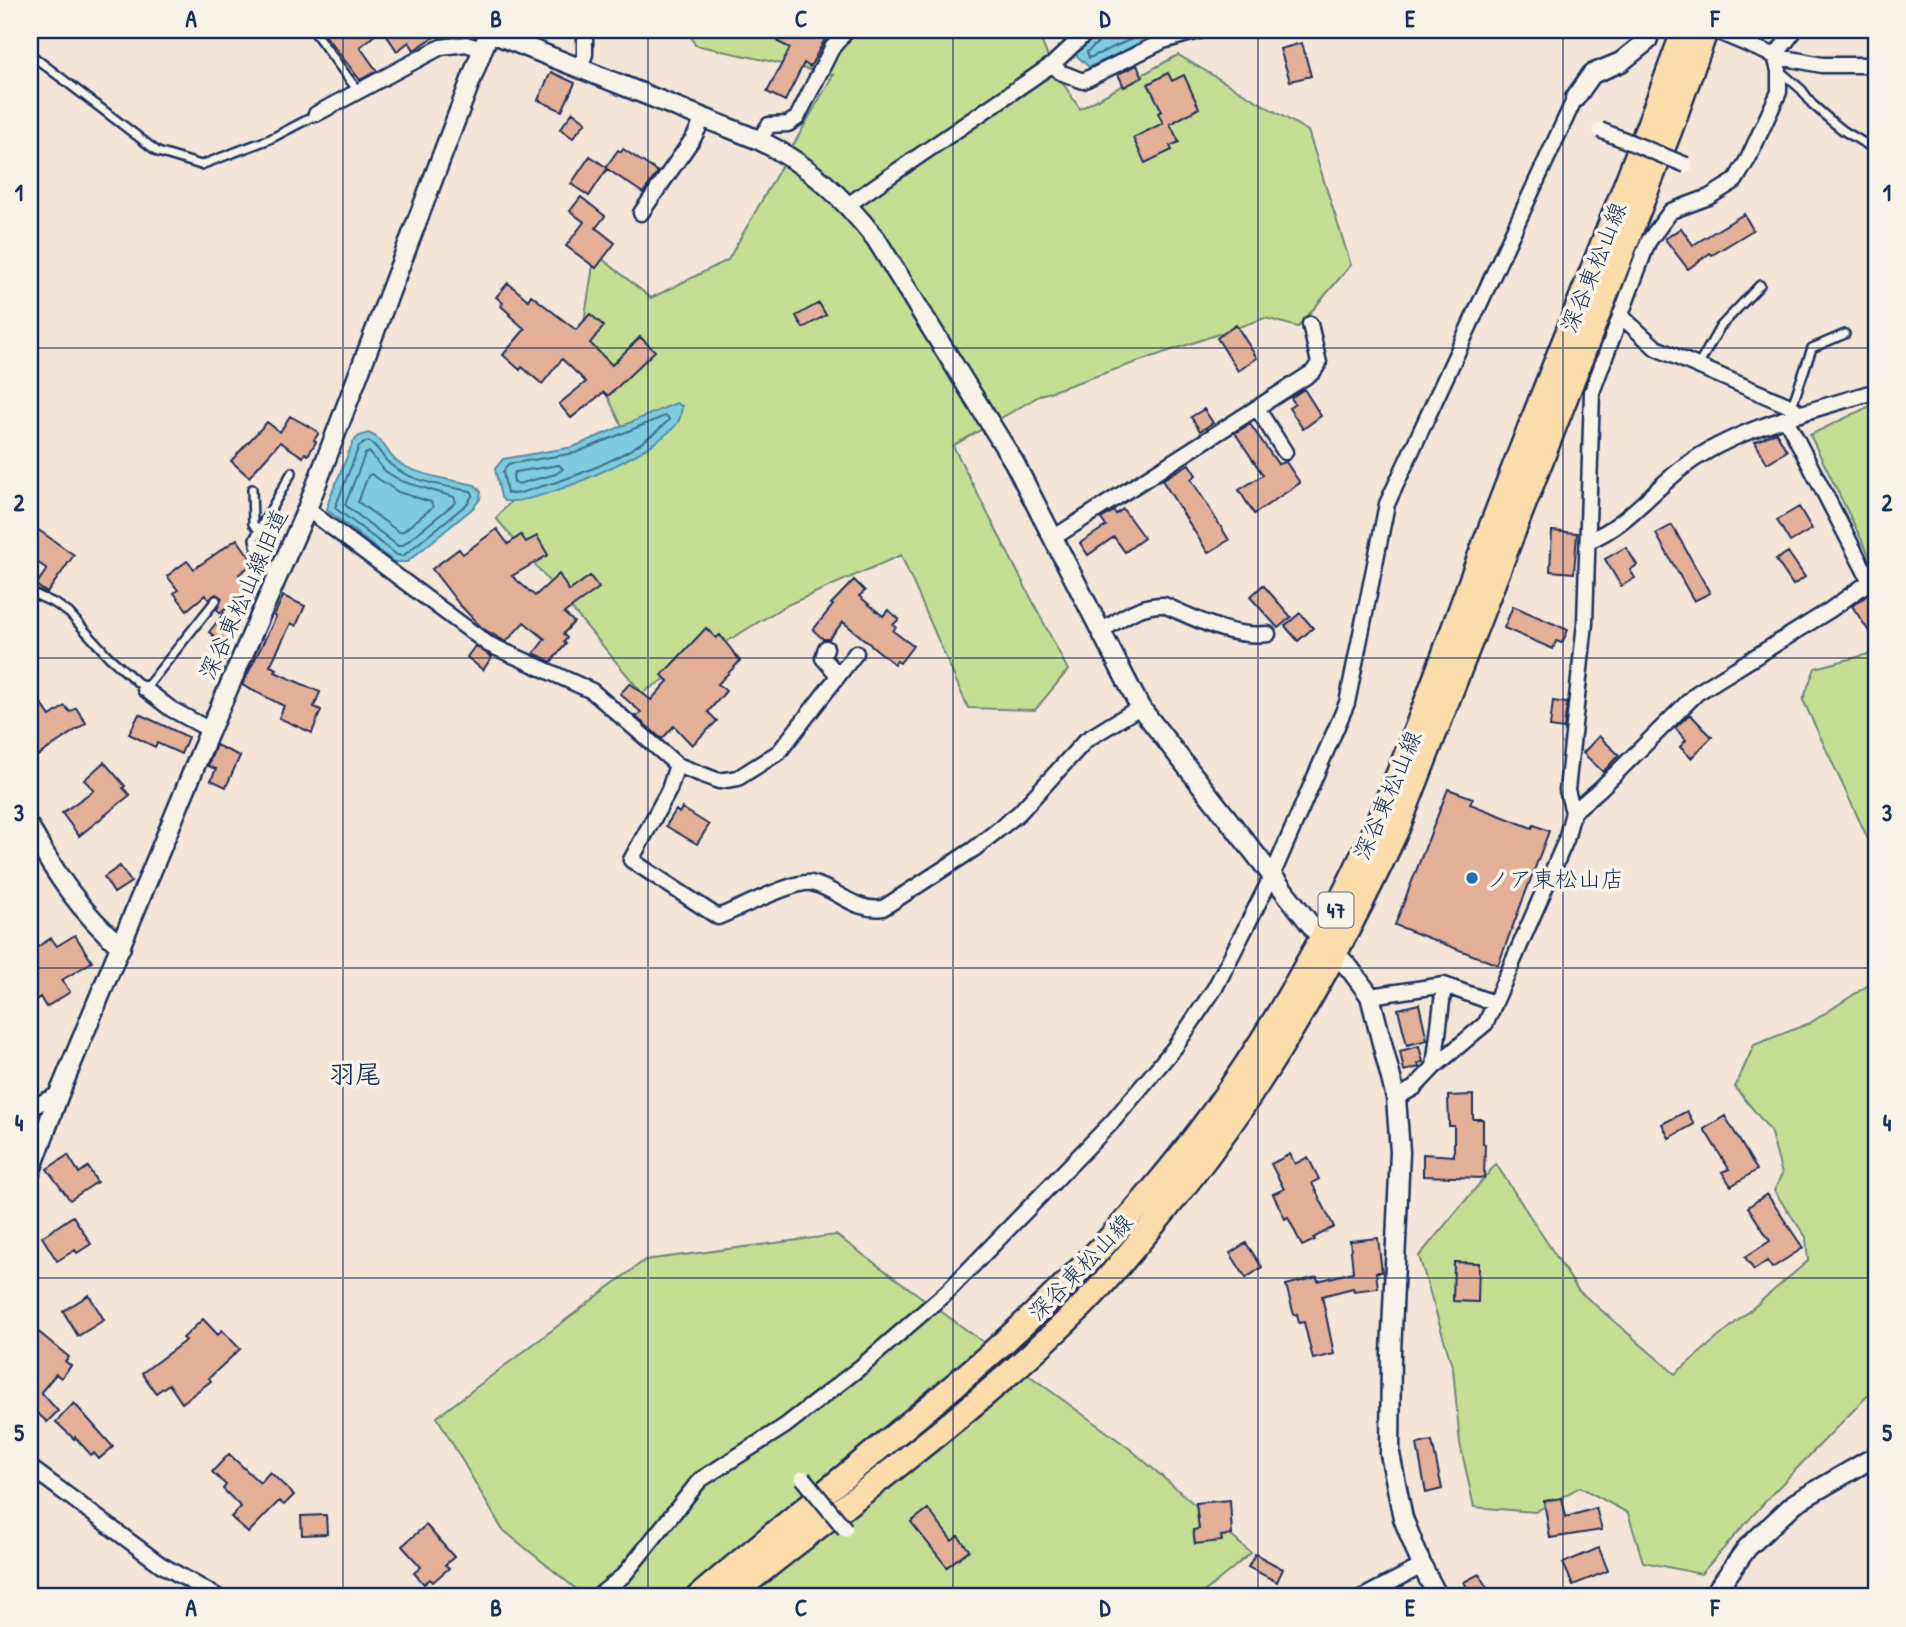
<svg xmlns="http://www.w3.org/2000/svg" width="1906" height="1627" font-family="'Patrick Hand','Klee One',sans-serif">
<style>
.green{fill:#c5de94;stroke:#708679;stroke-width:2}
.water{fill:#7eccdc;stroke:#568daa;stroke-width:2}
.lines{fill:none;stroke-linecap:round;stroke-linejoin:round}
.shore{stroke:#436e90;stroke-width:2}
.building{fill:#e4b097;stroke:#1b2f5e;stroke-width:2}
.service-casing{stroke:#1b2f5e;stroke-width:12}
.minor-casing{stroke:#1b2f5e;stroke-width:19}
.tertiary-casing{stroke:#1b2f5e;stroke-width:23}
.primary-casing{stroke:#1b2f5e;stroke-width:28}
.service{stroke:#f7f3e8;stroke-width:7}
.minor{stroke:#f7f3e8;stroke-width:14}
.tertiary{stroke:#f7f3e8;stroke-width:18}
.primary{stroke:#fbddab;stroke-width:23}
.minor-bridge-casing{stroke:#1b2f5e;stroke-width:19;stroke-linecap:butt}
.minor-bridge{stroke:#f7f3e8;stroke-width:14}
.grid{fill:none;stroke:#1b2f5e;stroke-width:2;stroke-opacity:0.55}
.poi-dot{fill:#1f6fb2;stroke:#f7f3e8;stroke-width:2.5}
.labels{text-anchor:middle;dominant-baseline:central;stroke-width:7;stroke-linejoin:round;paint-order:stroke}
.shield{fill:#f7f3e8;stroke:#5d6a87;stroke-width:2}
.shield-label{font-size:21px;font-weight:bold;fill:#1b2f5e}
.street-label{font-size:23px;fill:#1b2f5e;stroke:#f7f3e8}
.poi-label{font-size:23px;fill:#1b2f5e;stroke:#f7f3e8;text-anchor:start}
.quarter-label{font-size:26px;font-weight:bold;fill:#1b2f5e;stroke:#f7f3e8}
.neatline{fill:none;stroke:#1b2f5e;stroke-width:2.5}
.grid-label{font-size:23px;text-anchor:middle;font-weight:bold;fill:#1b2f5e}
</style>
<rect width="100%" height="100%" fill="#f3e6d8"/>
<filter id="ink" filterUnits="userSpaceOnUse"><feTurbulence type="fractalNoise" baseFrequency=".0143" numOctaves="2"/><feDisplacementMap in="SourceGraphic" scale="14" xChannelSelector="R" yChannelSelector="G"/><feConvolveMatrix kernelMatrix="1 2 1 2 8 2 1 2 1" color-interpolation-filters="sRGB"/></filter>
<g filter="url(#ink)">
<path class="green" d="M688 30H1037L1052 67 1080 109 1178 55 1308 131 1351 265 1298 327 1265 318 1041 395 953 446 1068 670 1035 710 968 708 901 555 785 606 642 693 496 518 536 474 631 445 581 341 595 253 651 298 728 260 833 75 695 45Z
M1876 403V556L1871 559 1810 435Z
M1876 652V856L1803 700 1815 668Z
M1876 980V1387L1772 1494 1701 1574 1643 1562 1628 1513 1580 1487 1535 1512 1474 1507 1460 1443 1453 1369 1419 1256 1496 1164 1578 1290 1675 1374 1808 1261 1806 1237 1774 1191 1782 1174 1770 1130 1735 1087 1754 1045 1810 1023Z
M836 1235 1129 1448 1251 1553 1198 1597H586L502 1529 437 1417 645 1260Z"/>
<path class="water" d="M1102 30H1172L1089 67 1075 54Z
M676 403 682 406C681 412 681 417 678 422 659 451 538 506 504 501L501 497 495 469 503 459 573 447Z
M368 433C383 438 385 450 395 460 413 475 452 480 475 485L481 492 480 499 473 508 407 562H394L327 510 329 500 353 442 359 436Z"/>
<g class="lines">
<path class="shore" d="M1106 30 1104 37 1087 52 1089 58 1152 30
M665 416 668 417 669 420C635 455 580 476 533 489 525 491 516 496 507 493L503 472 508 464 575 453Z
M368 441C379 446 381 457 391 465 411 482 445 486 471 491L473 494 468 503 403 556 397 555 335 508 359 446Z
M369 452 385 471 401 481 454 497 456 502 403 545 398 546 345 505 365 454Z
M559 465 563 469 556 474 518 484 514 482 513 475 515 472Z
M371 474 398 492 431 502 433 507 402 532H399L358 502 368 476Z"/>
</g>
<path class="building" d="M321 30H381L360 47 377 71 360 80Z
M383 30H445L414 50 409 42 397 51Z
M784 30H830L810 67 804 63 785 101 767 92 790 48 778 42Z
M1302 43 1311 76 1290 81 1280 49Z
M1137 65 1143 77 1124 87 1118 74Z
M551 72 575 83 562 111 538 100Z
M1168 73 1172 81 1184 75 1199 108 1170 124 1179 142 1170 146 1172 150 1145 163 1133 138 1163 123 1158 113 1162 111 1148 84Z
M573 112 586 122 573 138 560 129Z
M623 149 658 172 643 193 607 169 589 196 571 184 590 156 606 167 618 150 621 152Z
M581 197 605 216 596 228 615 243 596 268 566 246 584 222 570 211Z
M1744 214 1753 230 1712 255 1710 253 1688 269 1665 239 1681 228 1693 245Z
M508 283 528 300 531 295 576 330 590 314 604 326 590 343 612 365 640 337 655 351 608 396 604 392 571 418 559 404 586 382 562 359 542 384 522 367 520 370 503 355 525 329 509 315 510 314 501 306 503 303 496 297Z
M819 303 826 315 803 328 796 316Z
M1236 325 1257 358 1238 371 1217 338Z
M1304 389 1321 416 1303 429 1289 408 1295 404 1291 398Z
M1204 409 1213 423 1200 431 1191 417Z
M290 416 317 431 318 434 314 440 316 442 308 455 305 453 303 457 280 442 249 477 231 461 267 422 280 432Z
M1250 424 1278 464 1286 462 1300 483 1254 514 1239 490 1263 475 1235 433Z
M1776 432 1787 451 1767 463 1755 442Z
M1189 464 1196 475 1191 479 1229 540 1208 553 1162 480Z
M1799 507 1812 529 1790 542 1777 520Z
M1123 509 1144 538 1125 552 1114 537 1088 555 1080 543 1106 526 1101 519 1114 511 1116 514Z
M30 524 74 555 47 593 36 585 47 569 30 557Z
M1672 525 1710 593 1694 601 1656 534Z
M497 529 508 544 521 535 526 542 537 536 548 555 512 576 535 596 559 574 569 591 590 576 599 588 564 613 574 622 563 634 567 638 564 642 566 644 551 662 534 653 545 639 524 622 506 642 482 628 459 604 432 569 459 549 463 554Z
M1552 531 1577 533 1574 573 1550 571Z
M237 539 254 563 239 574 249 592 220 613 217 609 222 598 216 594 209 600 205 595 187 610 174 593 178 590 167 576 187 561 194 569Z
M1626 547 1637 565 1630 570 1635 578 1621 586 1605 559Z
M1788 552 1805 577 1793 585 1776 560Z
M854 580 865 591 859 596 883 616 888 610 899 619 893 625 896 627 893 631 913 646 900 663 897 661 894 664 843 622 829 639H823L813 630 833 605 831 604Z
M1263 585 1291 617 1278 628 1250 597Z
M1876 589V642L1852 606Z
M283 596 305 606 296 626 291 623 270 666 277 669 275 672 320 692 314 707 321 710 312 733 279 718 284 706 242 685 276 617 274 616Z
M1513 606 1568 630 1562 643 1556 641 1553 649 1504 628Z
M224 613 238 625 223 643 209 632Z
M1300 613 1313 628 1298 641 1285 626Z
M706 628 716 638 720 635 740 661 718 684 726 691 708 712 717 721 692 745 674 726 662 739 636 717 641 712 620 694 630 683 651 700 668 681 662 675Z
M475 646 492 657 483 670 467 657Z
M30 687 50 716 65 706 70 712 76 708 86 723 30 761Z
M1553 701 1567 703 1564 729 1550 727Z
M139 714 188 737 181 754 157 743 155 747 129 734Z
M1690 714 1712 737 1691 758 1680 747 1686 740 1675 728Z
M1599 736 1619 755 1603 772 1583 753Z
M216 745 240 756 226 787 211 780 216 769 208 766Z
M104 762 125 786 123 788 130 795 79 836 62 813 94 790 84 780Z
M1448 789 1473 798 1470 804 1532 828 1534 825 1549 831 1498 965 1395 925Z
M682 808 709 825 697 844 666 826 676 810 679 813Z
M120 866 131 882 114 893 104 877Z
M75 935 92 962 62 980 70 992 46 1007 40 997 36 1000 30 990V952L51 938 57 946Z
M1419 1004 1427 1040 1407 1045 1398 1009Z
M1419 1046 1423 1062 1418 1063 1419 1067 1404 1071 1400 1051Z
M1473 1095V1119H1483V1143L1485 1144 1484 1178 1423 1176V1154L1454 1156V1126H1449L1448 1096Z
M1687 1111 1694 1124 1669 1138 1662 1124Z
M1725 1116 1757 1170 1731 1186 1722 1172 1729 1169 1704 1129Z
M1290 1154 1295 1164 1308 1157 1319 1179 1312 1183 1334 1227 1313 1238 1315 1240 1302 1246 1288 1217 1285 1219 1273 1194 1284 1189 1271 1164Z
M68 1155 79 1173 88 1167 97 1182 70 1200 47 1169Z
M1767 1194 1803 1248 1772 1268 1767 1261 1754 1270 1745 1257 1770 1241 1748 1207Z
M73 1216 91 1244 77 1253 75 1250 57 1261 42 1237Z
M1378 1238 1382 1272H1376L1378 1288 1354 1291 1353 1288 1322 1296 1334 1354 1313 1359 1304 1322 1299 1323 1297 1314 1294 1315 1286 1285 1317 1277 1318 1281 1353 1272 1350 1241Z
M1246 1243 1262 1267 1246 1278 1230 1253Z
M1454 1262 1479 1263 1478 1302 1453 1301Z
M89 1295 104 1320 78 1336 63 1311Z
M203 1319 218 1335 222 1330 240 1349 209 1378 211 1381 182 1403 169 1384 156 1393 142 1373 186 1340 183 1338Z
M30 1325 69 1357 65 1361 71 1366 61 1378 56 1374 41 1392 58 1411 47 1422 30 1406Z
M74 1403 113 1447 99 1459 94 1453 91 1455 75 1437 74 1439 56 1422Z
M1432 1441 1442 1489 1426 1493 1417 1444Z
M229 1454 260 1483 270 1472 294 1495 284 1505 279 1501 248 1533 231 1517 241 1507 223 1489 226 1485 212 1472Z
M1562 1498 1566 1517 1596 1508 1602 1530 1550 1538 1544 1501Z
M1230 1500 1232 1535 1221 1536 1222 1541 1195 1544 1193 1530 1199 1529 1196 1503Z
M928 1509 952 1541 958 1536 969 1550 947 1567 911 1522Z
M326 1515 327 1534 302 1535 301 1516Z
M426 1525 454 1557 445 1565 449 1568 433 1582 430 1579 424 1584 414 1573 421 1567 402 1546Z
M1599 1548 1608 1571 1573 1585 1563 1563Z
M1255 1554 1283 1569 1277 1582 1248 1567Z
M1479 1574 1492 1597H1472L1464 1582Z"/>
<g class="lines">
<defs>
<path id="service" d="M315 33 358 91
M30 54 158 152 201 165 270 139 316 115
M1780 71 1802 90 1812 104 1829 119 1844 131 1876 150
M1698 366 1720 327 1760 285
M1792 406 1812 348 1845 334
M252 489 253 524 259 530
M279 573C261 566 257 557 254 539L292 472
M30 592 56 604 69 613 109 657 145 689 216 600
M1387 1585 1391 1597"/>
<path id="minor" d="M1714 30 1775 56 1822 65H1876
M1053 64 1060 72 1083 81 1163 41 1202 30
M580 68 585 54V30
M316 114 441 47 466 44 481 49
M759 140 769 125 788 124 797 118 832 48 847 30
M849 204 1053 64 1089 30
M641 213 694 137 704 117
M1620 315 1656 348 1792 407 1801 414
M1257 408 1285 452
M1786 419 1870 581
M307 509 488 644 592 691 677 765 719 781 738 778 779 752 856 653
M1053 538 1313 372 1319 363 1310 324
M1588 541C1628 525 1652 490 1686 465 1738 427 1815 410 1876 391
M1101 631C1121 619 1139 604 1164 605 1197 619 1230 638 1268 634
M826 648 823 658 838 675
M145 689 171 709 210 730
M677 765 669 790 631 860 718 917C736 910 795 880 811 883 838 889 854 912 883 908L974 849 1019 813 1086 740 1140 707
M1573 812 1600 789 1697 693 1830 610 1876 577
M1370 996 1444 985 1494 1003
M1434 1067 1444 985
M1396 1098 1414 1088 1434 1067 1486 1023 1566 840 1573 812 1567 790 1585 623 1592 392 1648 242 1671 211 1709 197 1735 181 1748 159 1779 92V71L1775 56 1795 30
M30 1108 59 1094
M30 1467 160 1564 218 1597
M597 1597 624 1575 700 1480 785 1426 862 1366 948 1291 1113 1121 1175 1047 1215 988 1272 876 1347 703 1387 504 1575 98
M1363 1597 1422 1566"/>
<path id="tertiary" d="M489 32 759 140C809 165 841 195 876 239L1014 462 1140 707 1321 938 1350 969 1370 996 1396 1098 1400 1152 1391 1353 1390 1454 1403 1518 1422 1566 1438 1597
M1575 98 1592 74 1621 62 1647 41 1651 30
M30 828C55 874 81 912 121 947
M30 1173 59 1094 210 730 307 509 490 30
M1712 1597 1747 1548 1795 1503 1876 1456"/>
<path id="primary" d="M698 1597C850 1467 1013 1353 1145 1199 1232 1098 1302 984 1359 863 1414 749 1452 627 1498 509 1560 349 1626 191 1684 30
M730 1597C785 1550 844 1508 901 1463 962 1415 1022 1365 1077 1311 1103 1286 1125 1258 1148 1231 1252 1108 1330 974 1398 827L1670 130 1706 30"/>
</defs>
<use href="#service" class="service-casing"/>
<use href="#minor" class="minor-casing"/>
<use href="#tertiary" class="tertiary-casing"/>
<use href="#primary" class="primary-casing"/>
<use href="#service" class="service"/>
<use href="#minor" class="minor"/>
<use href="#tertiary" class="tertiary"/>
<use href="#primary" class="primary"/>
<defs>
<path id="minor-bridge" d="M1600 130 1686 165
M803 1478 845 1529"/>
</defs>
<use href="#minor-bridge" class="minor-bridge-casing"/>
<use href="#minor-bridge" class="minor-bridge"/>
</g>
</g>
<path class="grid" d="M343 30V1597M648 30V1597M953 30V1597M1258 30V1597M1563 30V1597M30 348H1876M30 658H1876M30 968H1876M30 1278H1876"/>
<circle class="poi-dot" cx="1472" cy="878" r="7"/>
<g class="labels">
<rect class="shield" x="1318.5" y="892.5" width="35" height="35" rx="5"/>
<g class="shield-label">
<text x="1336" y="910">47</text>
</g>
<g class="street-label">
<text transform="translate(1593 267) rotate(-68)">深谷東松山線</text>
<text transform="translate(243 594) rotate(-66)">深谷東松山線旧道</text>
<text transform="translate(1387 795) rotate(-67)">深谷東松山線</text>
<text transform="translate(1080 1267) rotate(-46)">深谷東松山線</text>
</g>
<g class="poi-label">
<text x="1486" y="878">ノア東松山店</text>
</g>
<g class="quarter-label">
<text x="355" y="1073">羽尾</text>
</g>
</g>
<rect width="1906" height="1627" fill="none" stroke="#f7f3e8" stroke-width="77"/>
<rect x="38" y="38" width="1830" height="1550" class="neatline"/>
<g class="grid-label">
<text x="191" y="27">A</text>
<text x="496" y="27">B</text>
<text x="801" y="27">C</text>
<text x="1105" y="27">D</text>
<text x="1410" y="27">E</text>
<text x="1715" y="27">F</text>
<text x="19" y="201">1</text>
<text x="1887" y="201">1</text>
<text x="19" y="511">2</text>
<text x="1887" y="511">2</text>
<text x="19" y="821">3</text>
<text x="1887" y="821">3</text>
<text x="19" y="1131">4</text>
<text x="1887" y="1131">4</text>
<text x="19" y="1441">5</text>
<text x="1887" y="1441">5</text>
<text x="191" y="1616">A</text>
<text x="496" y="1616">B</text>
<text x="801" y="1616">C</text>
<text x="1105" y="1616">D</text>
<text x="1410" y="1616">E</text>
<text x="1715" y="1616">F</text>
</g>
</svg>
